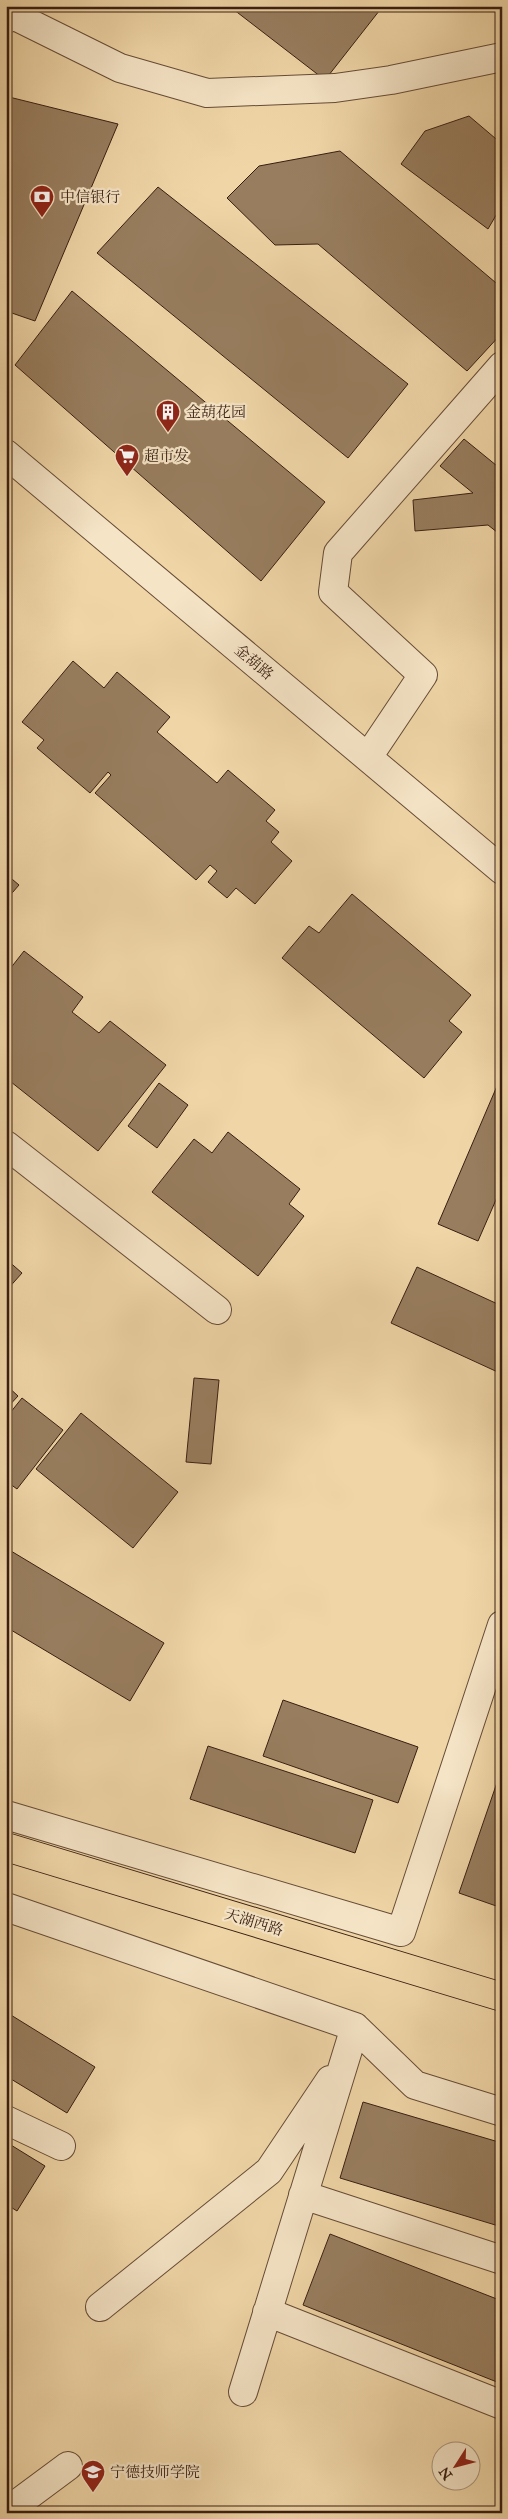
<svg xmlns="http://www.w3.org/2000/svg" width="508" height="2519" font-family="'IM FELL Great Primer','Noto Serif SC',serif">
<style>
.building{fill:#987e5f;stroke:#381e12}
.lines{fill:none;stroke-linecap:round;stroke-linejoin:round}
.minor-casing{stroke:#664c37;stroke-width:30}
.major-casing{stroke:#381e12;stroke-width:30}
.minor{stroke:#f5e4c6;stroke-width:28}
.major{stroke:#f0d6a7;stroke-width:28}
.labels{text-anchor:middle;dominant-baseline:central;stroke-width:4.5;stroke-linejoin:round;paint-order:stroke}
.poi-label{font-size:15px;fill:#381e12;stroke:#f5e4c6;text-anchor:start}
.street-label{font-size:15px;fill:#381e12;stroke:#f5e4c6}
</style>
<rect width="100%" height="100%" fill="#f0d6a7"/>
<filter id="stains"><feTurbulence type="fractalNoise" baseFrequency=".004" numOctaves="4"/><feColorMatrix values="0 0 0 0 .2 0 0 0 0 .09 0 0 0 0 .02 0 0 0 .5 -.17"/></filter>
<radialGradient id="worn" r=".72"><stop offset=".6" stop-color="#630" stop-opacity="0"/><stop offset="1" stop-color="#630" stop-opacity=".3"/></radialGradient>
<path class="building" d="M229 6H383L325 80Z
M9 97 118 124 35 321 6 311V108Z
M469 116 502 144V205L488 229 401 164 425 131Z
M340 151 502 288V333L467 371 318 244 275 245 227 198 259 166Z
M158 187 408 384 348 458 97 253Z
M72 291 325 502 261 581 15 365Z
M464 439 502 470V536L488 525 415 531 413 500 473 493 440 466Z
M73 661 104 688 117 672 170 717 157 732 217 783 228 770 275 810 266 821 279 832 271 842 292 861 255 904 236 888 227 898 208 882 217 871 210 865 196 880 95 793 111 775 108 772 90 793 37 748 44 740 22 722Z
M6 874 19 885 6 900Z
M352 894 471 995 449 1021 462 1032 424 1078 282 958 309 926 319 933Z
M24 951 83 997 72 1012 99 1033 110 1021 166 1065 98 1151 6 1078V974Z
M159 1083 188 1105 157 1148 128 1126Z
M497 1086 502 1088V1186L478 1241 438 1224Z
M228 1132 300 1189 289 1204 304 1216 258 1276 152 1192 194 1139 212 1153Z
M6 1259 22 1273 6 1291Z
M417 1267 502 1306V1374L391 1323Z
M194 1378 219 1380 211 1464 186 1462Z
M6 1385 18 1396 6 1409Z
M22 1398 63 1430 17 1489 6 1481V1418Z
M81 1413 178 1492 133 1548 36 1469Z
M6 1548 164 1643 130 1701 6 1627Z
M283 1700 418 1747 398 1803 263 1756Z
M208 1746 373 1800 355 1853 190 1799Z
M502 1768V1908L459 1893Z
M6 2012 95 2067 67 2113 6 2076Z
M363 2102 502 2143V2227L340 2178Z
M6 2142 45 2166 17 2211 6 2204Z
M330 2234 502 2301V2384L303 2305Z"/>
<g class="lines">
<defs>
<path id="minor" d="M6 19 13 15 120 68 207 93 335 88 391 80 502 57
M6 454 502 870
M368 757 423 675 333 592 338 553 502 366
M6 1145 217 1310
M6 1815 401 1932 502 1625
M6 1907 355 2027 243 2392
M355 2027 415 2085 502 2112
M6 2120 61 2146
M303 2195 502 2260
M100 2307 269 2171 330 2080
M267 2312 502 2405
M6 2512 68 2466"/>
<path id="major" d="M6 1847 502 1997"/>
</defs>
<use href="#minor" class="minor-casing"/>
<use href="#major" class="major-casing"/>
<use href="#minor" class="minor"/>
<use href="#major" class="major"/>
</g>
<defs>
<symbol id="bank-pin" viewBox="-11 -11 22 30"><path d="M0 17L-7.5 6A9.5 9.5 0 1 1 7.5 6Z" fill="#8f2418" stroke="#f5e4c6"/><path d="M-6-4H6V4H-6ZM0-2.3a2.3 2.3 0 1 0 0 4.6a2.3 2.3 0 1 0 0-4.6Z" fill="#fff"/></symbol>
<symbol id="building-pin" viewBox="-11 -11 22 30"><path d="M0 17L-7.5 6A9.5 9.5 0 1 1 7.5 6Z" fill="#8f2418" stroke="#f5e4c6"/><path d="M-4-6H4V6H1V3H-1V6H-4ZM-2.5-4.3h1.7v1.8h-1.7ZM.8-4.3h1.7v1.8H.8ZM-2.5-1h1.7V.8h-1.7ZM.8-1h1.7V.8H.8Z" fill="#fff"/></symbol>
<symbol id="supermarket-pin" viewBox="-11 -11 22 30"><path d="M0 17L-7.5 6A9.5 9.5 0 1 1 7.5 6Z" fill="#8f2418" stroke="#f5e4c6"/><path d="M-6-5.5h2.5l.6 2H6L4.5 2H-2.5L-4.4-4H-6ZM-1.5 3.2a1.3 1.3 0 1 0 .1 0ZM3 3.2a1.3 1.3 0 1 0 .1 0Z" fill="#fff"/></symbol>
<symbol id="school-pin" viewBox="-11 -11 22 30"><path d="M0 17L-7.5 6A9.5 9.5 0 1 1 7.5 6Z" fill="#8f2418" stroke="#f5e4c6"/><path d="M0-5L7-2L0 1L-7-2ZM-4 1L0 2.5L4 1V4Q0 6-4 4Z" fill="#fff"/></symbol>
</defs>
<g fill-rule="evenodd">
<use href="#bank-pin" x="28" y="183" width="28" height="38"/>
<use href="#building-pin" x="154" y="398" width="28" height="38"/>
<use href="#supermarket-pin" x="113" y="442" width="28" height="38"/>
<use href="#school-pin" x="79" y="2458" width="28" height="38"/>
</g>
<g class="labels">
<g class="poi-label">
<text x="60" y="197">中信银行</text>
<text x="186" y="412">金葫花园</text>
<text x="144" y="456">超市发</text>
<text x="110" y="2472">宁德技师学院</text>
</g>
<g class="street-label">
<text transform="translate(254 662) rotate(40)">金葫路</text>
<text transform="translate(254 1922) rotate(17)">天湖西路</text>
</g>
</g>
<rect width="508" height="2519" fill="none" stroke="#f0d6a7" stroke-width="25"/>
<rect x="8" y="8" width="493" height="2504" fill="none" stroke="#381e12" stroke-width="2.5"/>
<rect x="12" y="12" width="483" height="2494" fill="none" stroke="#381e12"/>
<g transform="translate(456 2466) rotate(234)"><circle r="24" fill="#f5e4c6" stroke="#a9957e"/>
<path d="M0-4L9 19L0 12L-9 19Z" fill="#8f2418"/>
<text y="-8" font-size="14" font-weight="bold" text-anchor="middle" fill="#381e12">N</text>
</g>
<rect width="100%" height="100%" filter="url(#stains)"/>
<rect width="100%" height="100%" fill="url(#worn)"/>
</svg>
